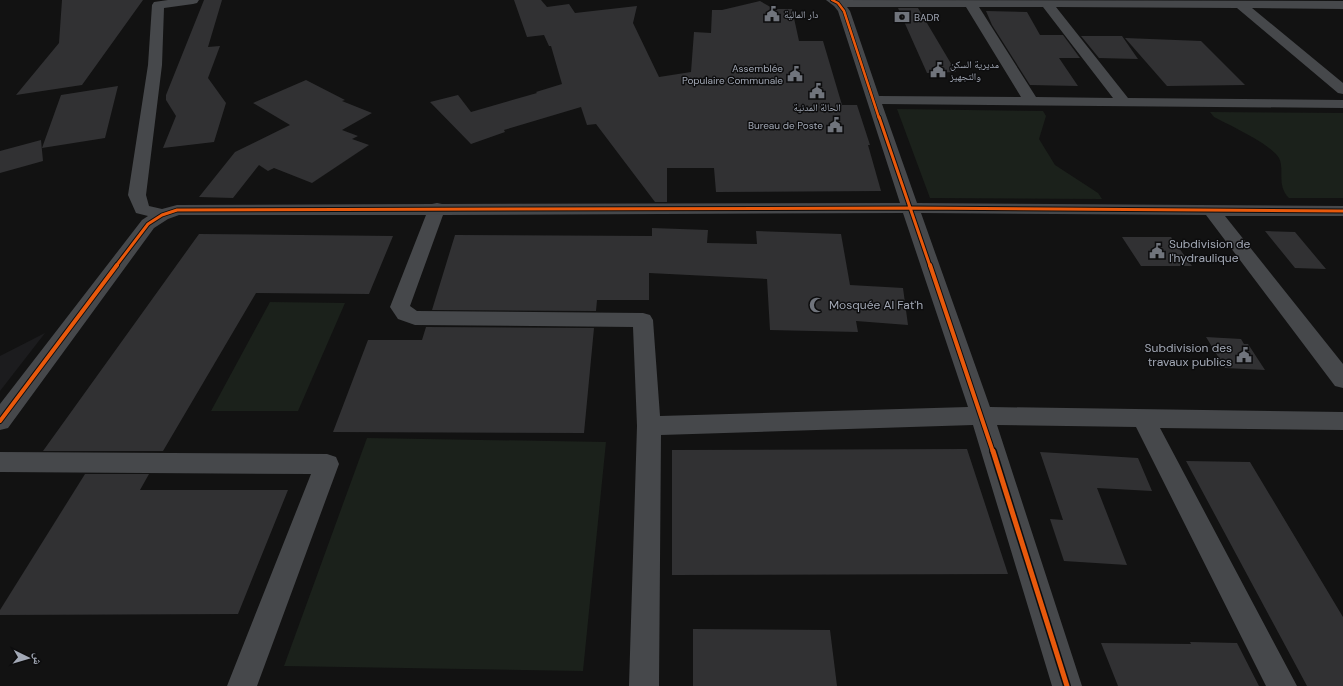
<svg xmlns="http://www.w3.org/2000/svg" width="1343" height="686" font-family="'DM Sans','Noto Naskh Arabic',sans-serif">
<style>
.built{fill:#1c1c1e}
.green{fill:#1b211b}
.building{fill:#313133}
.lines{fill:none;stroke-linecap:round;stroke-linejoin:round}
.minor{fill:#46484b;fill-rule:evenodd}
.cycleway-far3-casing{stroke:#0d0d0e;stroke-width:4}
.cycleway-far2-casing{stroke:#0d0d0e;stroke-width:5}
.cycleway-far1-casing{stroke:#0d0d0e;stroke-width:6}
.cycleway-casing{stroke:#0d0d0e;stroke-width:8}
.cycleway-far3{stroke:#e8590c;stroke-width:2.5}
.cycleway-far2{stroke:#e8590c;stroke-width:3}
.cycleway-far1{stroke:#e8590c;stroke-width:4}
.cycleway{stroke:#e8590c;stroke-width:5}
.labels{text-anchor:middle;dominant-baseline:central;stroke-width:3;stroke-linejoin:round;paint-order:stroke}
.far-poi-label{font-size:10px;fill:#a2a8b5;stroke:#0d0d0e;text-anchor:start}
.poi-label{font-size:12px;fill:#a2a8b5;stroke:#0d0d0e;text-anchor:start}
</style>
<rect width="100%" height="100%" fill="#121212"/>
<path class="built" d="M45 333 0 391V356Z"/>
<path class="green" d="M897 109 1043 111 1046 116 1039 139 1055 165 1098 193 1102 199 930 198Z
M1210 112 1343 113V198H1289C1276 185 1285 170 1279 158 1271 144 1229 125 1214 117Z
M270 302 345 303 298 411H211Z
M367 438 606 442 583 671 284 666Z"/>
<path class="building" d="M62 0H143L82 85 16 95 59 43Z
M204 0H222L208 47 220 46 208 78 226 103 214 142 163 148 176 116 166 100V95Z
M514 0H541L547 7 569 4 575 13 637 6 633 23 659 77 691 72 694 32 711 33 712 10H722L760 1 774 9H792L799 41H823L842 105H857L870 145H868L881 191 716 192 714 168H667V202H655L596 124 587 125 581 107 504 130 505 132 471 144 430 102 458 95 471 112 537 93 536 92 562 84 551 46H549L544 35 527 37Z
M898 8H918L956 72 927 73Z
M986 11 1027 12 1040 35H1063L1080 58H1059L1078 86 1030 85 992 25Z
M1081 36H1122L1138 59 1099 58Z
M1125 38 1201 41 1245 85 1167 86Z
M306 80 345 100 342 101 372 113 342 130 358 136 352 139 369 145 312 183 274 168 268 171 259 165 233 198 199 197 235 152 290 125 253 103Z
M118 86 105 138 42 148 61 95Z
M41 140 43 161 0 173V151Z
M652 228 708 230 707 243 757 244 756 231 841 234 850 285 903 288 908 325 856 321 858 332 770 330 767 279 649 273V300H597L596 311 432 310 455 235 652 236Z
M1265 231 1295 232 1326 269 1295 268Z
M199 234 393 236 369 294 256 293 163 451H43Z
M1122 237H1171L1192 266H1141Z
M426 327 594 328 584 433 333 432 368 340H422Z
M1206 337 1241 339 1244 344H1248L1265 370 1225 368Z
M967 449 1008 574 672 575V450Z
M1040 452 1138 458 1152 491 1097 488 1127 565 1064 561 1050 519 1063 520Z
M1186 461 1250 462 1343 617V686H1307Z
M85 474H149L140 490H288L238 614 0 615V610Z
M693 629 830 630 837 686H693Z
M1190 642 1237 643 1259 686H1118L1101 643 1191 644Z"/>
<g class="lines">
<path class="minor" d="M168 0H199L197 3 193 4 164 8 162 65 146 195 149 206 162 209 177 205 432 204 437 203 442 204 900 203 838 11 834 6 826 0 1343 1V9L1252 8 1343 83V94L1338 93 1237 8 1056 7 1128 98 1343 100V108L882 104 917 203 1343 206V216H1225L1343 364V388L1335 386 1206 215 921 213 990 407 1343 412V430L1160 428 1297 686H1266L1136 427 997 425 1082 686H1052L973 425 661 435 659 686H629L637 426 633 327 415 325 398 319 390 307 426 215H179L168 219 154 228 8 428 0 430V404L142 220 148 216 136 213 128 195 148 65 152 5 154 2ZM847 7H966L1021 97 879 96 850 11ZM979 7H1043L1113 98 1036 97ZM903 213 968 407 660 416 653 320 650 315 643 313 417 311 410 306 443 215Z
M0 452 327 454 336 457 339 464 257 686H227L311 474 0 472Z"/>
<defs>
<path id="cycleway-far3" d="M832 0 838 3 844 11 879 118"/>
<path id="cycleway-far2" d="M879 117 930 266
M116 266 148 224 162 215 177 210 912 208 1343 211"/>
<path id="cycleway-far1" d="M930 265 993 452
M0 421 117 265"/>
<path id="cycleway" d="M993 451 1067 686"/>
</defs>
<use href="#cycleway-far3" class="cycleway-far3-casing"/>
<use href="#cycleway-far2" class="cycleway-far2-casing"/>
<use href="#cycleway-far1" class="cycleway-far1-casing"/>
<use href="#cycleway" class="cycleway-casing"/>
<use href="#cycleway-far3" class="cycleway-far3"/>
<use href="#cycleway-far2" class="cycleway-far2"/>
<use href="#cycleway-far1" class="cycleway-far1"/>
<use href="#cycleway" class="cycleway"/>
</g>
<defs>
<symbol id="civic-bare" viewBox="-9 -9 18 18"><path d="M-.6-6.5H3V-4.5H.6V-3L4-1V1h2V6H-6V1h2V-1L-.6-3ZM-1.2 2.5V6h2.4V2.5Z" fill="#70747c" stroke="#0d0d0e" stroke-width="2.5" paint-order="stroke"/></symbol>
<symbol id="bank-bare" viewBox="-9 -9 18 18"><path d="M-6-4H6V4H-6ZM0-2.3a2.3 2.3 0 1 0 0 4.6a2.3 2.3 0 1 0 0-4.6Z" fill="#70747c" stroke="#0d0d0e" stroke-width="2.5" paint-order="stroke"/></symbol>
<symbol id="mosque-bare" viewBox="-9 -9 18 18"><path d="M3.5-4.9A6 6 0 1 0 3.5 4.9A5 5 0 1 1 3.5-4.9Z" fill="#70747c" stroke="#0d0d0e" stroke-width="2.5" paint-order="stroke"/></symbol>
</defs>
<g fill-rule="evenodd">
<use href="#civic-bare" x="761" y="3" width="22" height="22"/>
<use href="#bank-bare" x="891" y="6" width="22" height="22"/>
<use href="#civic-bare" x="927" y="59" width="22" height="22"/>
<use href="#civic-bare" x="784" y="63" width="22" height="22"/>
<use href="#civic-bare" x="806" y="80" width="22" height="22"/>
<use href="#civic-bare" x="824" y="114" width="22" height="22"/>
<use href="#civic-bare" x="1146" y="240" width="22" height="22"/>
<use href="#mosque-bare" x="806" y="294" width="22" height="22"/>
<use href="#civic-bare" x="1233" y="344" width="22" height="22"/>
</g>
<g class="labels">
<g class="far-poi-label">
<text x="784" y="14">دار المالية</text>
<text x="914" y="17">BADR</text>
<text x="950" y="64">مديرية السكن<tspan x="950" dy="12">والتجهيز</tspan></text>
<text x="783" y="68" text-anchor="end">Assemblée<tspan x="783" dy="12">Populaire Communale</tspan></text>
<text x="817" y="107" text-anchor="middle">الحالة المدنية</text>
<text x="823" y="125" text-anchor="end">Bureau de Poste</text>
</g>
<g class="poi-label">
<text x="1169" y="244">Subdivision de<tspan x="1169" dy="14">l'hydraulique</tspan></text>
<text x="829" y="305">Mosquée Al Fat'h</text>
<text x="1232" y="348" text-anchor="end">Subdivision des<tspan x="1232" dy="14">travaux publics</tspan></text>
</g>
</g>
<g transform="translate(28 658) rotate(95)" stroke="#0d0d0e" stroke-width="3" paint-order="stroke">
<path d="M0-3L7 15L0 10L-7 15Z" fill="#a2a8b5"/>
<text y="-6" font-size="11" font-weight="bold" text-anchor="middle" fill="#a2a8b5">ش</text>
</g>
</svg>
